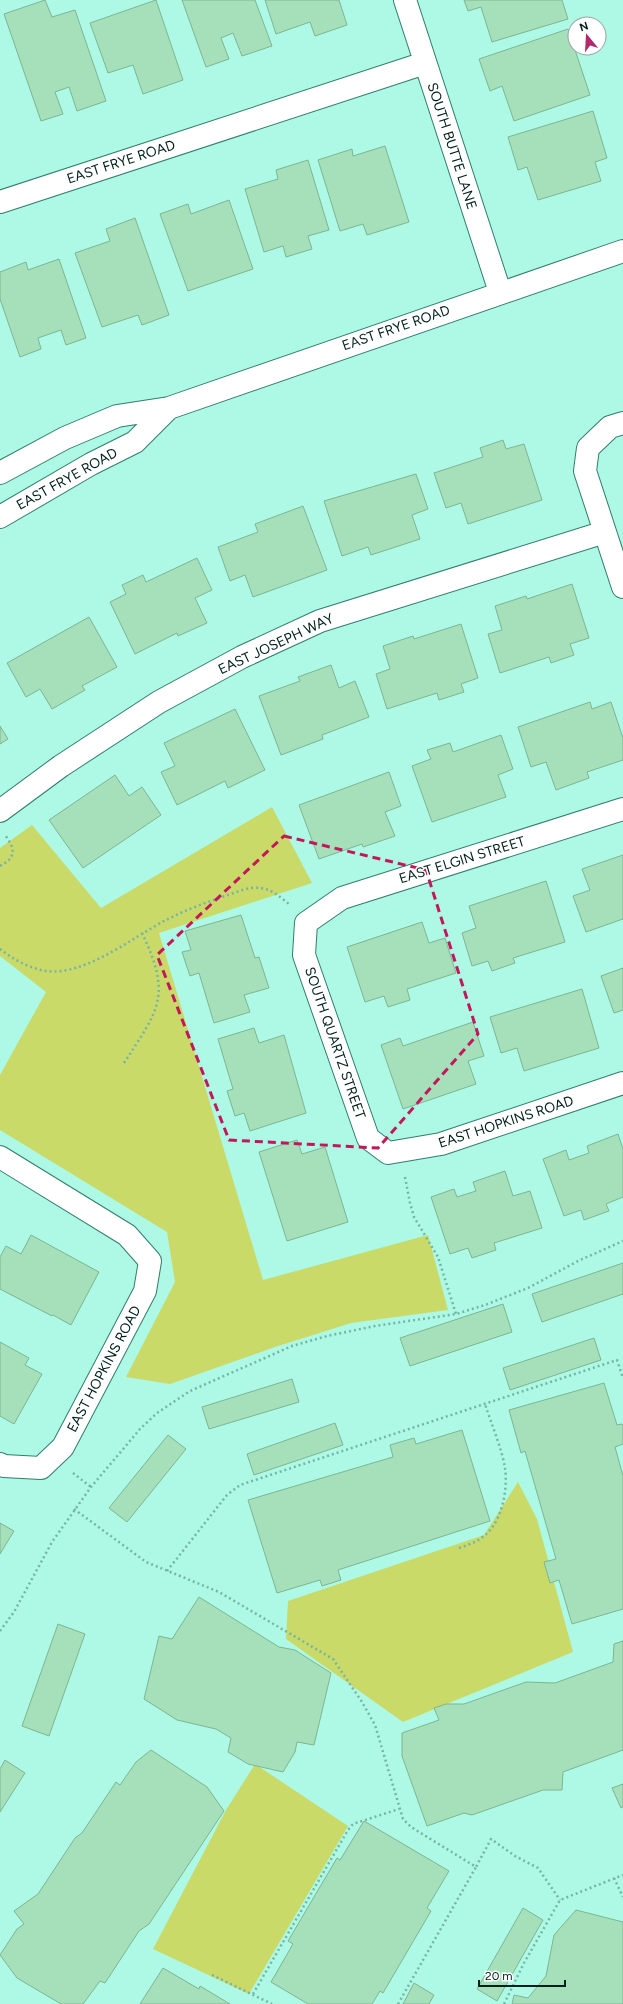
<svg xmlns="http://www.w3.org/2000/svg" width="623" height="2004" font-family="Figtree,sans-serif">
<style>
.green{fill:#c9da69}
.building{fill:#a5e0bb;stroke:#7cb692}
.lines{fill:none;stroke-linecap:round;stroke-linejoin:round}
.minor-casing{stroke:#317d6d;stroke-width:24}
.tertiary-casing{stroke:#317d6d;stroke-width:24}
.path{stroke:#77b4a5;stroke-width:2.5;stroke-dasharray:2 3;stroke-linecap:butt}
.minor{stroke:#fff;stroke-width:22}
.tertiary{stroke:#fff;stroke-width:22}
.marked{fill:none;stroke:#c2185b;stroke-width:3;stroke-dasharray:8 5;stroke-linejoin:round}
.labels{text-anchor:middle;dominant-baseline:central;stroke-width:3;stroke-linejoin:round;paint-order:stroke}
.street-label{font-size:14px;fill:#01201a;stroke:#fff}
</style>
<rect width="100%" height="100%" fill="#adf9e5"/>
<path class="green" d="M272 807 312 883 159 933 263 1280 428 1235 448 1310 351 1323 275 1347 170 1384 126 1377 175 1282 167 1232 0 1130V1075L46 992 0 956V848L32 825 101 908Z
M518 1482 537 1519 573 1652 403 1722 286 1639 288 1601 484 1535Z
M255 1764 348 1826 249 1994 153 1949 226 1810Z"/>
<path class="building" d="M45 0 52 17 75 10 106 101 77 111 69 87 55 92 63 114 41 121 4 14Z
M156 0 183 80 143 94 133 65 108 73 90 23Z
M182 0H255L272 46 242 56 233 33 221 38 229 59 206 67Z
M265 0H339L347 25 315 36 310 22 276 34Z
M464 0H562L568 19 492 42 481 7 468 11Z
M568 29 590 95 514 121 502 86 490 91 479 59Z
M593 111 607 158 595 162 601 181 538 200 527 167 518 170 508 137Z
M385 146 409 222 367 235 363 224 340 231 318 160 352 149 353 156Z
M308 160 329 230 308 236 312 249 286 257 283 246 264 252 245 189 278 179 276 170Z
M229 200 253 269 188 291 160 214 188 204 191 214Z
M135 218 169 315 142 325 138 315 102 327 75 253 110 241 106 229Z
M59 259 86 338 66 345 61 330 38 338 41 349 20 357 0 299V272L26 262 28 270Z
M503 440 506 449 524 444 542 500 468 524 461 503 446 508 434 473 483 457 480 448Z
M416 474 428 509 412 515 420 539 371 555 368 547 342 556 324 501Z
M303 506 327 570 253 597 245 575 230 581 218 547 258 532 255 524Z
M197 558 212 590 195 598 207 623 178 636 177 633 135 654 110 602 126 594 122 585 143 575 146 582Z
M572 584 589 638 570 644 574 655 551 663 549 657 500 673 488 634 502 630 495 606 526 596 527 599Z
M89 617 117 667 82 686 85 690 52 709 40 689 26 697 7 663Z
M461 624 478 678 461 684 464 692 439 700 437 693 387 709 376 674 390 669 383 646 413 636 414 639Z
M331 665 339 688 355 681 369 717 322 735 323 739 281 755 259 696 300 681 298 677Z
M590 702 592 709 611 702 623 738V760L587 772 589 778 556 790 546 762 531 767 518 727Z
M235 709 265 770 228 788 225 781 177 805 161 772 175 766 164 743Z
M0 726 8 739 0 744Z
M501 735 513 769 498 775 506 797 432 822 412 766 431 759 427 750 450 743 453 752Z
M389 772 401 806 385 812 395 836 363 847 362 844 319 859 299 805Z
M115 775 129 796 142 787 161 815 83 868 49 820Z
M623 855V919L586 932 573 896 590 890 582 869Z
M546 881 565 942 513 958 515 963 492 971 488 961 472 966 462 933 476 928 469 906Z
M241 915 255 958 259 957 269 988 244 995 250 1012 214 1023 199 973 190 976 182 952 191 950 185 931Z
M422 922 429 943 445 938 456 973 407 989 410 1000 388 1007 384 996 365 1002 347 947Z
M623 968V1010L614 1013 601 976Z
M582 989 599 1048 524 1071 517 1048 501 1053 490 1017Z
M473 1022 484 1056 468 1061 476 1084 403 1109 381 1045 400 1038 403 1046Z
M254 1028 259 1043 284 1035 306 1113 250 1131 244 1113 235 1116 227 1091 233 1089 218 1039Z
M618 1134 623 1149V1197L606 1204 609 1211 584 1220 581 1210 564 1216 543 1159 566 1150 569 1160 589 1153 587 1146Z
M297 1140 302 1154 325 1147 348 1222 287 1241 259 1152Z
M505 1171 513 1196 530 1191 542 1228 494 1243 496 1250 472 1258 468 1248 450 1254 431 1197 454 1189 457 1197 476 1191 473 1182Z
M31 1235 99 1272 71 1325 53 1315 52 1316 0 1289V1257L6 1246 21 1254Z
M623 1263V1294L542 1322 532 1294Z
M503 1304 512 1332 410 1366 400 1338Z
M594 1338 601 1360 510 1390 503 1368Z
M0 1342 29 1358 25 1365 42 1374 14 1424 0 1416Z
M292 1379 299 1402 209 1429 202 1407Z
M604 1383 617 1425 622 1424 623 1426V1444L615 1447 623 1476V1609L572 1624 559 1580 550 1583 544 1562 556 1559 525 1451 521 1453 509 1410Z
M335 1423 343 1445 254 1475 247 1454Z
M462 1430 490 1521 338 1570 341 1580 322 1586 320 1580 277 1593 248 1500 393 1457 390 1445 414 1438 416 1444Z
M168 1435 186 1449 127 1522 109 1508Z
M0 1523 14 1531 0 1554Z
M199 1597 279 1647 295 1650 331 1673 314 1745 297 1742 295 1752 283 1772 248 1764 228 1752 231 1738 216 1729 177 1720 144 1699 159 1636 172 1639Z
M58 1624 85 1634 49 1736 22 1726Z
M623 1641V1750L563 1772 562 1790H543L472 1815 464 1813 427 1826 402 1756V1733L439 1720 434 1708 446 1704H464L526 1682 555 1683 613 1662 614 1644Z
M151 1750 207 1787 224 1811 149 1924 139 1931 105 1983 100 1981 83 2004H61L17 1978 0 1955 17 1929 24 1924 14 1911 38 1894 75 1838 82 1833 116 1782 120 1785 136 1762Z
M5 1760 25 1773 0 1812V1769Z
M623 1784V1807L621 1808 612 1788Z
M364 1821 449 1871 427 1908 431 1911 383 1993 380 1991 372 2004H308L271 1982 293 1944 288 1941 337 1858 340 1860Z
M523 1908 543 1920 497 2001 477 1989Z
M576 1910 623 1922V2004H512L514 1995 528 1998 546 1976 554 1935Z
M163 1968 199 1989 200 1986 230 2004H140Z
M414 1983 434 1995 429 2004H403Z"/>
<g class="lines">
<defs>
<path id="minor" d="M405 0 500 292
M0 202 425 63
M623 423 610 427 588 448 585 471 623 587
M623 809 342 898 306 923 304 955 368 1138 388 1153 441 1144 623 1083
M0 811 61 766 159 702 242 657 320 621 605 532
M0 1157 127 1235 150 1261 145 1291 63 1447 41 1468 4 1466 0 1464"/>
<path id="tertiary" d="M0 473 65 438 117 416 169 408 623 251
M0 517 91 464 135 442 169 408"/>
</defs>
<use href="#minor" class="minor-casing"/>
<use href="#tertiary" class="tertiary-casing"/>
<path class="path" d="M0 866C17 857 15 849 5 835
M0 949C13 959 30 969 47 971 85 976 133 937 166 920 185 910 205 903 225 896 235 893 249 886 260 888 272 889 280 897 289 904
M124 1063C159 1009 172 996 142 933
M405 1177 410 1203 414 1217 438 1257 456 1314
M73 1473 91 1487
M74 1509 146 1562 219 1592 333 1659 362 1702 375 1725 403 1819 411 1827 476 1867 491 1839 515 1856 538 1868 560 1900
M459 1548C468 1545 477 1542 484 1536 502 1522 508 1490 505 1468 502 1449 491 1423 485 1404
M167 1571 227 1495 240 1485 617 1360 623 1378
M0 1631 14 1612 52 1542 91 1487 140 1429 157 1413 190 1391 292 1346 327 1336 375 1326 456 1314 485 1305 528 1288 578 1261 623 1241
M614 1878 623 1897
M212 1975 272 2004
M253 1994 348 1830 353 1824 399 1809
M398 2004 476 1867
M504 2004 524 1963 560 1900 623 1875"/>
<use href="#minor" class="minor"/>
<use href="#tertiary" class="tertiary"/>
</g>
<path class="marked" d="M284 836 426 870 478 1034 378 1148 229 1140 157 955Z"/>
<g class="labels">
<g class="street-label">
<text transform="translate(452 146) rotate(72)">SOUTH BUTTE LANE</text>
<text transform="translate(121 162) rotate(-18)">EAST FRYE ROAD</text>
<text transform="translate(396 328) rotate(-19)">EAST FRYE ROAD</text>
<text transform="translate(67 479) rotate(-29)">EAST FRYE ROAD</text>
<text transform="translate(276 644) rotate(-25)">EAST JOSEPH WAY</text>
<text transform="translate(462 860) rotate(-17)">EAST ELGIN STREET</text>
<text transform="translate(335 1043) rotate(71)">SOUTH QUARTZ STREET</text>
<text transform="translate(506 1122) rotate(-18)">EAST HOPKINS ROAD</text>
<text transform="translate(104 1369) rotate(-62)">EAST HOPKINS ROAD</text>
</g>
</g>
<g transform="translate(587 36) rotate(342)"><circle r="19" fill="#ffffff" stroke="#99a6a3"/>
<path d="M0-3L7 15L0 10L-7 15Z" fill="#b22a6b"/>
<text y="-6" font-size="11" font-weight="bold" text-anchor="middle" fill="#01201a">N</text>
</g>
<path d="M479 1980v6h86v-6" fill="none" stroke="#01201a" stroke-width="2"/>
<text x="485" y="1980" font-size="12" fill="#01201a" stroke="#ffffff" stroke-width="3" paint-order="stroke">20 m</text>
</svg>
